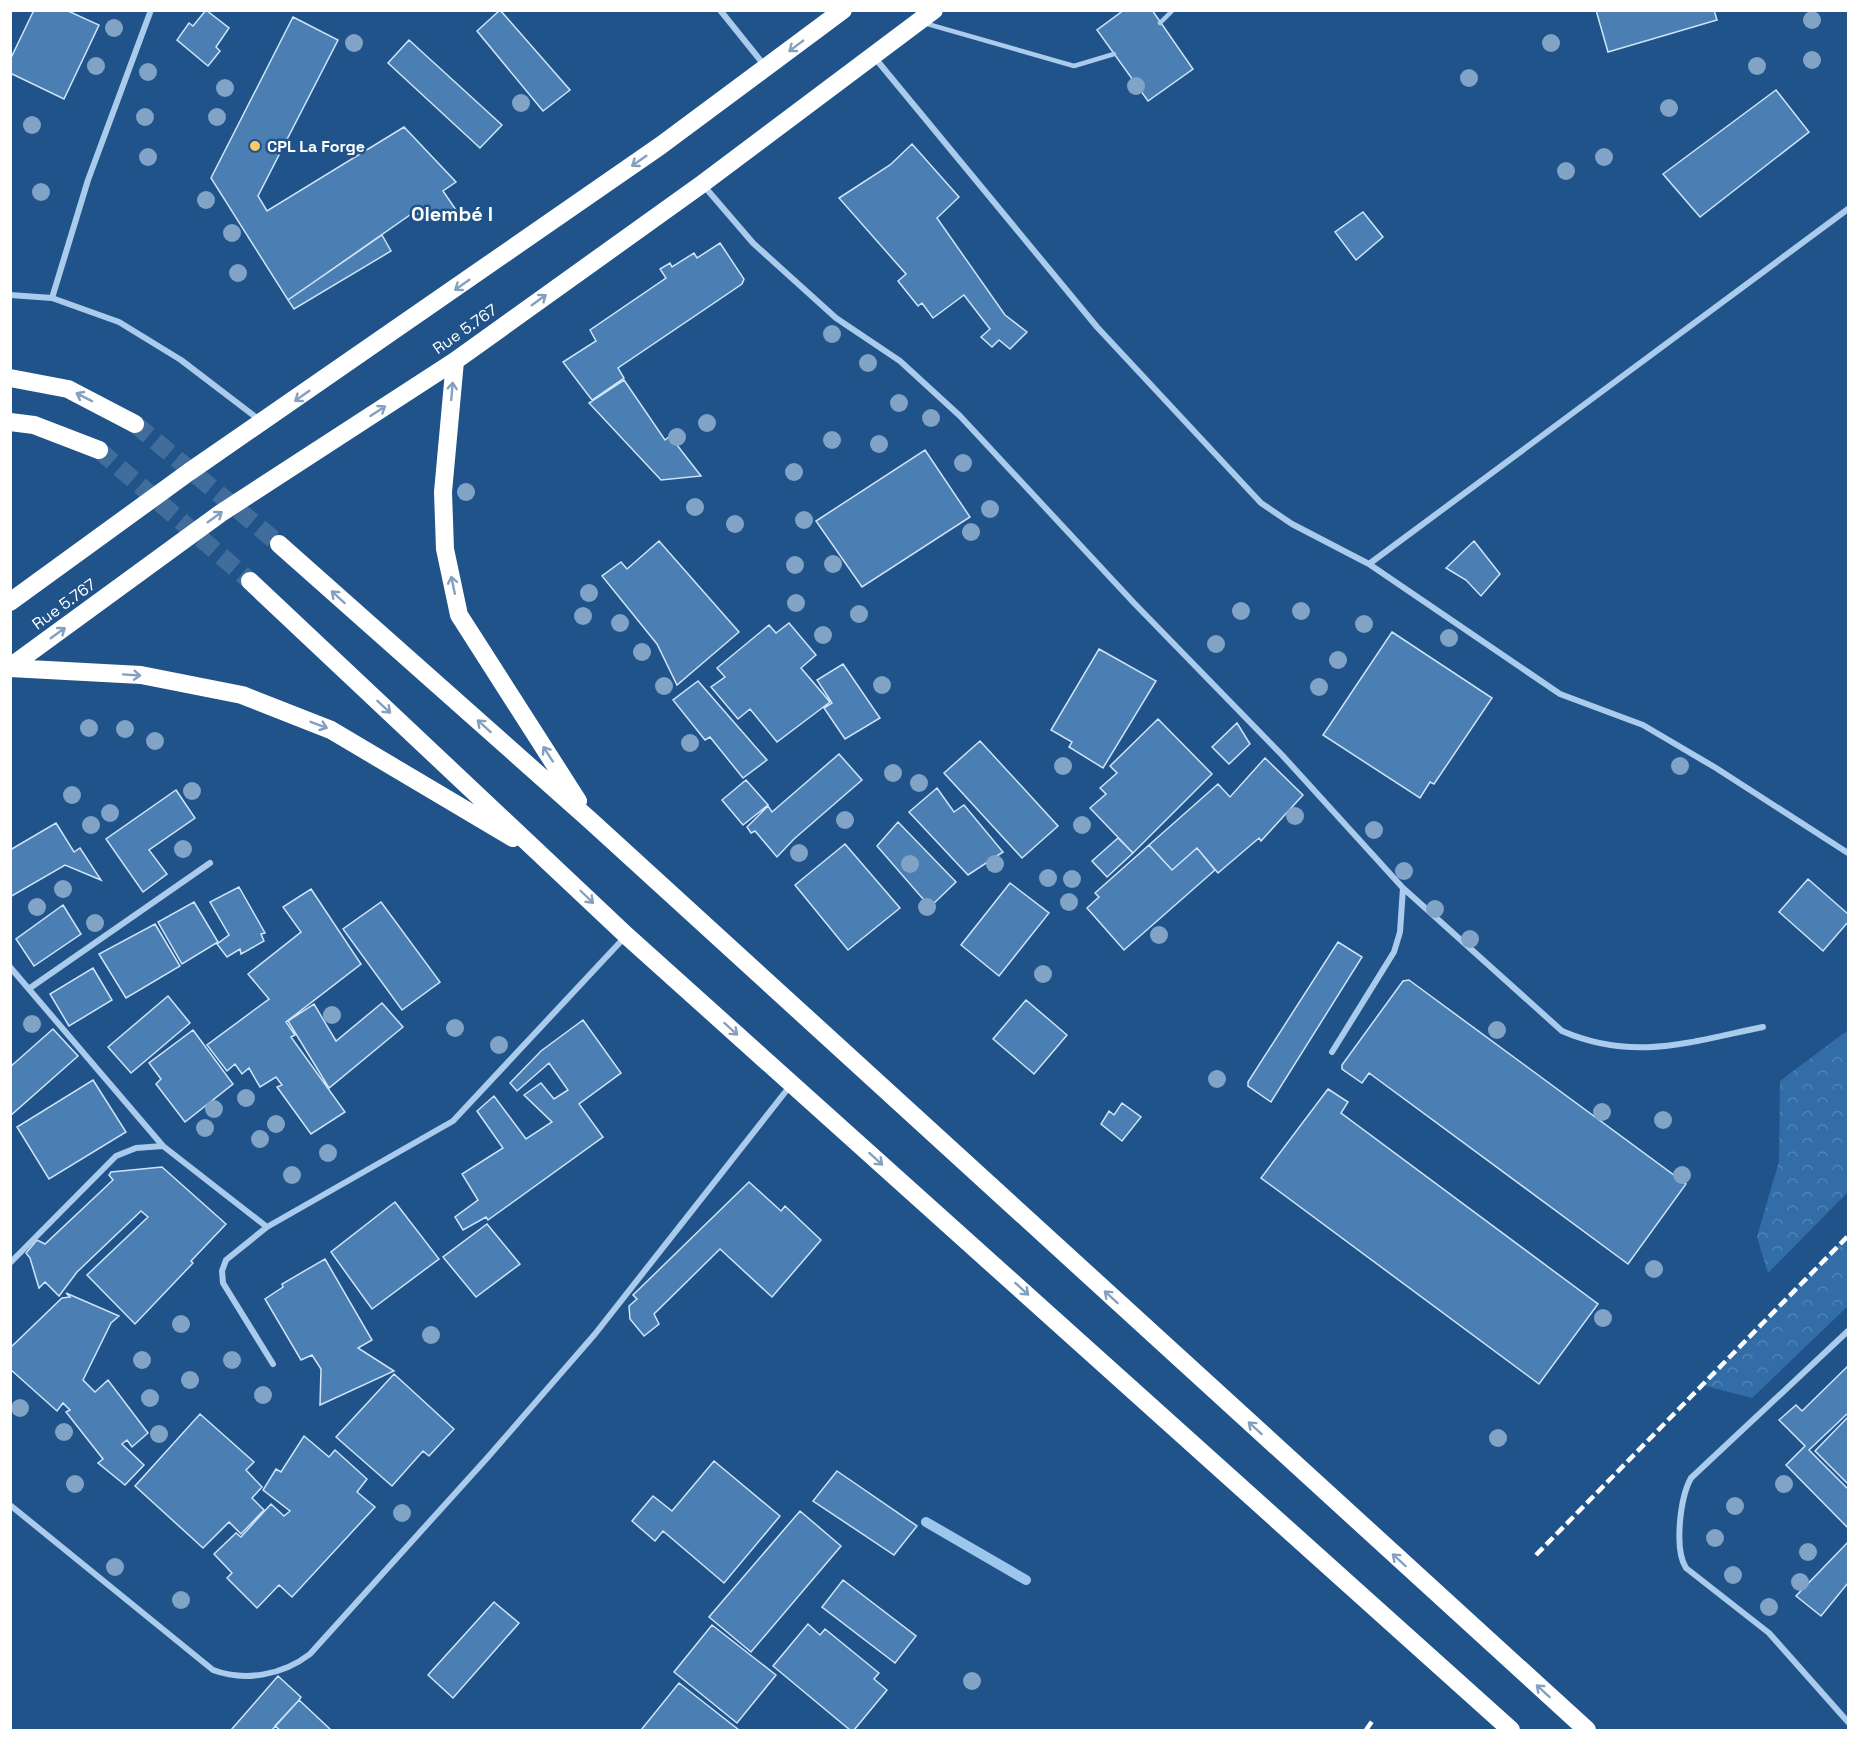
<svg xmlns="http://www.w3.org/2000/svg" width="1859" height="1741" font-family="'Space Grotesk',sans-serif">
<style>
.forest{fill:url(#forest-crowns)}
.lines{fill:none;stroke-linecap:round;stroke-linejoin:round}
.stream{stroke:#9dc6ed;stroke-width:10}
.building{fill:#4b7fb3;stroke:#cfe4f8;stroke-width:1.5}
.highway-tunnel{stroke:#416d9c;stroke-width:18;stroke-dasharray:18 9;stroke-linecap:butt}
.lane{stroke:#aacbeb;stroke-width:4.5}
.street{stroke:#aacbeb;stroke-width:6}
.highway{stroke:#fff;stroke-width:18}
.rail{stroke:#fff;stroke-width:4.5;stroke-dasharray:10 4.5;stroke-linecap:butt}
.tree{fill:#80a3c6}
.oneway{stroke:#84a0bf}
.poi-dot{fill:#fac969;stroke:#1f538a;stroke-width:2}
.labels{text-anchor:middle;dominant-baseline:central;stroke-width:5;stroke-linejoin:round;paint-order:stroke}
.poi-label{font-size:16px;font-weight:bold;fill:#fff;stroke:#1f538a;text-anchor:start}
.street-label{font-size:16px;fill:#fff;stroke:#1f538a}
.quarter-label{font-size:20px;font-weight:bold;fill:#fff;stroke:#1f538a}
</style>
<defs>
<pattern id="forest-crowns" width="20" height="18" patternUnits="userSpaceOnUse" patternTransform="scale(1.5)"><rect width="20" height="18" fill="#326da7"/><path d="M2 6a3 3 0 1 1 6 0M12 15a3 3 0 1 1 6 0" fill="none" stroke="#5183b4"/></pattern>
</defs>
<rect width="100%" height="100%" fill="#1f538a"/>
<path class="forest" d="M1848 1030V1192L1768 1273 1757 1237 1779 1161 1780 1081Z
M1848 1236V1306L1752 1398 1702 1385Z"/>
<g class="lines">
<path class="stream" d="M926 1522 1026 1580"/>
</g>
<path class="building" d="M34 10H66L99 25 64 99 10 73V60Z
M206 10 229 28 216 47 220 51 208 66 177 40 189 23 193 26Z
M500 10 570 90 543 111 477 31Z
M1124 10H1152L1193 69 1148 101 1097 30Z
M1596 10H1714L1717 20 1608 52Z
M293 17 338 40 258 196 267 211 404 127 456 182 443 191 456 210 410 215 288 300 211 178Z
M409 40 502 125 480 148 388 63Z
M1776 90 1809 132 1700 217 1663 174Z
M912 144 959 197 937 218 1005 315 1027 332 1010 349 999 340 992 347 981 337 990 329 964 295 933 318 922 303 918 306 898 281 906 274 839 198 890 165Z
M1363 212 1383 237 1356 260 1335 232Z
M382 235 391 251 294 309 288 300Z
M720 243 744 279 742 284 618 368 624 378 592 400 563 362 596 341 590 330 666 278 660 269 670 263 672 267 694 253 697 258Z
M624 380 665 440 670 436 701 476 661 480 589 403Z
M925 450 970 517 862 587 816 521Z
M659 541 739 632 677 685 657 644 602 576 621 562 627 569Z
M1474 541 1500 574 1481 596 1466 580 1446 568Z
M789 623 816 655 801 668 830 702 777 742 750 709 738 719 711 687 725 677 717 668 769 625 776 633Z
M1392 632 1492 698 1434 784 1430 782 1420 798 1323 735Z
M1099 649 1156 681 1103 768 1069 747 1072 742 1051 730Z
M843 664 880 718 845 739 824 708 832 703 817 680Z
M698 681 767 760 743 778 710 737 705 740 673 700Z
M1158 719 1212 774 1133 853 1090 808 1106 794 1100 788 1117 773 1110 766Z
M1237 723 1250 744 1229 764 1212 747Z
M980 741 1058 826 1022 858 944 773Z
M839 754 862 780 794 839 777 857 755 831 751 833 747 827 768 806 772 812Z
M1265 758 1303 795 1261 841 1259 838 1218 873 1197 848 1172 870 1149 845 1218 784 1230 797Z
M746 780 768 805 743 825 722 800Z
M937 788 954 812 964 805 1003 852 968 875 909 812Z
M176 790 195 818 149 850 167 874 143 892 106 839Z
M898 822 956 882 930 907 877 846Z
M56 823 74 852 80 848 101 880 65 865 10 897V850Z
M1118 838 1133 853 1107 877 1092 861Z
M845 844 900 908 848 950 795 885Z
M1149 845 1172 870 1197 848 1215 870 1124 950 1087 908 1099 897 1095 893Z
M1808 879 1848 914V922L1823 951 1779 912Z
M1010 883 1049 913 999 976 961 945Z
M239 887 265 933 261 934 264 941 241 954 240 949 227 957 217 944 229 935 210 902Z
M311 889 361 964 286 1022 295 1035 291 1037 345 1112 311 1134 277 1087 282 1085 276 1077 260 1087 249 1068 242 1074 235 1064 227 1071 207 1045 269 999 248 974 301 932 283 907Z
M194 902 218 942 182 964 158 922Z
M381 902 440 982 402 1010 343 929Z
M63 905 81 934 34 966 16 939Z
M155 924 180 966 126 998 99 954Z
M1338 942 1362 957 1271 1102 1248 1086V1082Z
M93 968 112 1000 69 1026 50 994Z
M1409 980 1686 1184 1628 1264 1369 1073 1362 1083 1342 1069V1065L1403 981Z
M168 996 190 1023 131 1073 108 1047Z
M1026 1000 1067 1035 1034 1074 993 1039Z
M382 1003 403 1027 329 1088 288 1021 314 1004 336 1041Z
M583 1020 621 1073 579 1104 603 1137 488 1220 486 1217 463 1230 455 1217 478 1200 462 1174 503 1148 477 1111 494 1096 526 1139 552 1122 524 1095 541 1083 554 1099 568 1090 549 1063 517 1091 510 1083 541 1051Z
M53 1029 78 1056 10 1116V1067Z
M193 1030 233 1084 185 1122 156 1084 161 1079 149 1063Z
M93 1080 126 1132 49 1179 17 1127Z
M1328 1089 1348 1102 1341 1113 1598 1304 1539 1384 1261 1178Z
M1122 1103 1141 1117 1122 1141 1101 1124 1109 1111 1114 1115Z
M162 1167 226 1224 191 1261 193 1263 135 1324 87 1275 148 1217 141 1211 77 1272 59 1296 45 1282 39 1288 30 1258 26 1253 37 1240 45 1244 113 1180 109 1175 111 1172Z
M749 1182 781 1211 785 1206 821 1240 772 1297 720 1249 654 1314 659 1324 644 1336 630 1319 629 1306 637 1299 633 1295Z
M395 1202 439 1259 372 1309 331 1252Z
M487 1224 520 1264 476 1297 443 1257Z
M325 1259 372 1340 358 1348 394 1371 320 1405 321 1369 312 1355 301 1360 265 1299 283 1287 282 1284Z
M66 1293 119 1316 111 1323 83 1380 95 1392 108 1380 148 1433 132 1447 127 1440 122 1444 144 1465 125 1485 98 1463 103 1459 66 1412 70 1410 63 1403 57 1411 10 1369V1348L62 1298 70 1297Z
M1848 1366V1413L1809 1450 1848 1489V1528L1786 1465 1805 1446 1779 1420 1796 1405 1802 1411Z
M394 1374 454 1429 429 1456 423 1451 392 1486 336 1437Z
M200 1414 254 1462 246 1470 262 1487 252 1498 264 1510 241 1534 229 1522 203 1548 135 1486Z
M1848 1417V1484L1815 1451Z
M304 1436 329 1457 335 1450 367 1479 357 1492 375 1507 292 1597 279 1585 257 1608 227 1578 232 1573 214 1554 236 1533 241 1537 271 1504 284 1516 290 1511 263 1490 276 1469 281 1472Z
M714 1461 780 1516 724 1583 663 1531 655 1541 632 1521 653 1496 672 1511Z
M837 1471 917 1526 894 1555 813 1501Z
M800 1511 841 1546 751 1652 709 1617Z
M1848 1542V1583L1821 1616 1796 1596Z
M843 1580 916 1636 895 1663 822 1607Z
M494 1602 519 1623 453 1698 428 1675Z
M808 1624 820 1635 825 1629 879 1673 874 1679 887 1690 854 1730H850L773 1666Z
M712 1625 776 1675 737 1723 674 1672Z
M278 1676 301 1697 299 1700 272 1730H231Z
M679 1683 739 1730H641Z
M299 1700 331 1730H280L275 1726Z"/>
<g class="lines">
<path class="highway-tunnel" d="M135 424 279 544
M99 450 250 581"/>
<path class="lane" d="M924 23 1074 66 1114 54
M1160 23 1173 10"/>
<path class="street" d="M720 10 765 66
M875 58 1097 327 1261 503 1292 524 1369 564 1560 694 1643 725 1716 768 1848 853
M704 186 753 243 836 318 900 361 960 416 1134 603 1282 755 1403 888 1400 932 1394 952 1332 1052
M10 295 52 298 119 322 181 360 261 421
M52 298 88 180 151 10
M1369 564 1848 209
M1403 888 1562 1031C1634 1062 1689 1042 1763 1027
M10 967 163 1146 267 1227
M30 988 210 863
M10 1263 116 1156 136 1148 163 1146
M1848 1331 1691 1478C1680 1498 1674 1549 1686 1568L1769 1633 1848 1722
M273 1364 223 1283 222 1271 226 1260 267 1227 453 1121 624 938
M10 1505 213 1670C245 1682 283 1675 310 1654L488 1457 595 1334 790 1086"/>
<path class="highway" d="M455 361 443 492 445 549 459 615 578 801
M10 378 68 389 135 424
M10 422 34 425 99 450
M279 544 591 821 1587 1730
M250 581 627 936 1511 1730
M10 602 189 472 660 146 843 10
M10 667 221 513 455 361 702 184 934 10
M10 668 141 675 242 695 331 730 513 838"/>
<path class="rail" d="M1536 1555 1848 1236
M1366 1730 1373 1720"/>
</g>
<g class="tree">
<circle cx="1812" cy="20" r="9"/>
<circle cx="114" cy="28" r="9"/>
<circle cx="354" cy="43" r="9"/>
<circle cx="1551" cy="43" r="9"/>
<circle cx="1812" cy="60" r="9"/>
<circle cx="96" cy="66" r="9"/>
<circle cx="1757" cy="66" r="9"/>
<circle cx="148" cy="72" r="9"/>
<circle cx="1469" cy="78" r="9"/>
<circle cx="1136" cy="86" r="9"/>
<circle cx="225" cy="88" r="9"/>
<circle cx="521" cy="103" r="9"/>
<circle cx="1669" cy="108" r="9"/>
<circle cx="145" cy="117" r="9"/>
<circle cx="217" cy="117" r="9"/>
<circle cx="32" cy="125" r="9"/>
<circle cx="148" cy="157" r="9"/>
<circle cx="1604" cy="157" r="9"/>
<circle cx="1566" cy="171" r="9"/>
<circle cx="41" cy="192" r="9"/>
<circle cx="206" cy="200" r="9"/>
<circle cx="232" cy="233" r="9"/>
<circle cx="238" cy="273" r="9"/>
<circle cx="832" cy="334" r="9"/>
<circle cx="868" cy="363" r="9"/>
<circle cx="899" cy="403" r="9"/>
<circle cx="931" cy="418" r="9"/>
<circle cx="707" cy="423" r="9"/>
<circle cx="677" cy="437" r="9"/>
<circle cx="832" cy="440" r="9"/>
<circle cx="879" cy="444" r="9"/>
<circle cx="963" cy="463" r="9"/>
<circle cx="794" cy="472" r="9"/>
<circle cx="466" cy="492" r="9"/>
<circle cx="695" cy="507" r="9"/>
<circle cx="990" cy="509" r="9"/>
<circle cx="804" cy="520" r="9"/>
<circle cx="735" cy="524" r="9"/>
<circle cx="971" cy="532" r="9"/>
<circle cx="833" cy="564" r="9"/>
<circle cx="795" cy="565" r="9"/>
<circle cx="589" cy="593" r="9"/>
<circle cx="796" cy="603" r="9"/>
<circle cx="1241" cy="611" r="9"/>
<circle cx="1301" cy="611" r="9"/>
<circle cx="859" cy="614" r="9"/>
<circle cx="583" cy="616" r="9"/>
<circle cx="620" cy="623" r="9"/>
<circle cx="1364" cy="624" r="9"/>
<circle cx="823" cy="635" r="9"/>
<circle cx="1449" cy="638" r="9"/>
<circle cx="1216" cy="644" r="9"/>
<circle cx="642" cy="652" r="9"/>
<circle cx="1338" cy="660" r="9"/>
<circle cx="882" cy="685" r="9"/>
<circle cx="664" cy="686" r="9"/>
<circle cx="1319" cy="687" r="9"/>
<circle cx="89" cy="728" r="9"/>
<circle cx="125" cy="729" r="9"/>
<circle cx="155" cy="741" r="9"/>
<circle cx="690" cy="743" r="9"/>
<circle cx="1063" cy="766" r="9"/>
<circle cx="1680" cy="766" r="9"/>
<circle cx="893" cy="773" r="9"/>
<circle cx="919" cy="783" r="9"/>
<circle cx="192" cy="791" r="9"/>
<circle cx="72" cy="795" r="9"/>
<circle cx="110" cy="813" r="9"/>
<circle cx="1295" cy="816" r="9"/>
<circle cx="845" cy="820" r="9"/>
<circle cx="91" cy="825" r="9"/>
<circle cx="1082" cy="825" r="9"/>
<circle cx="1374" cy="830" r="9"/>
<circle cx="183" cy="849" r="9"/>
<circle cx="799" cy="853" r="9"/>
<circle cx="910" cy="864" r="9"/>
<circle cx="995" cy="864" r="9"/>
<circle cx="1404" cy="871" r="9"/>
<circle cx="1048" cy="878" r="9"/>
<circle cx="1072" cy="879" r="9"/>
<circle cx="63" cy="889" r="9"/>
<circle cx="1069" cy="902" r="9"/>
<circle cx="37" cy="907" r="9"/>
<circle cx="927" cy="907" r="9"/>
<circle cx="1435" cy="909" r="9"/>
<circle cx="95" cy="923" r="9"/>
<circle cx="1159" cy="935" r="9"/>
<circle cx="1470" cy="939" r="9"/>
<circle cx="1043" cy="974" r="9"/>
<circle cx="332" cy="1015" r="9"/>
<circle cx="32" cy="1024" r="9"/>
<circle cx="455" cy="1028" r="9"/>
<circle cx="1497" cy="1030" r="9"/>
<circle cx="499" cy="1045" r="9"/>
<circle cx="1217" cy="1079" r="9"/>
<circle cx="246" cy="1098" r="9"/>
<circle cx="214" cy="1109" r="9"/>
<circle cx="1602" cy="1112" r="9"/>
<circle cx="1663" cy="1120" r="9"/>
<circle cx="276" cy="1124" r="9"/>
<circle cx="205" cy="1128" r="9"/>
<circle cx="260" cy="1139" r="9"/>
<circle cx="328" cy="1153" r="9"/>
<circle cx="292" cy="1175" r="9"/>
<circle cx="1682" cy="1175" r="9"/>
<circle cx="1654" cy="1269" r="9"/>
<circle cx="1603" cy="1318" r="9"/>
<circle cx="181" cy="1324" r="9"/>
<circle cx="431" cy="1335" r="9"/>
<circle cx="142" cy="1360" r="9"/>
<circle cx="232" cy="1360" r="9"/>
<circle cx="190" cy="1380" r="9"/>
<circle cx="263" cy="1395" r="9"/>
<circle cx="150" cy="1398" r="9"/>
<circle cx="20" cy="1408" r="9"/>
<circle cx="64" cy="1432" r="9"/>
<circle cx="159" cy="1434" r="9"/>
<circle cx="1498" cy="1438" r="9"/>
<circle cx="75" cy="1484" r="9"/>
<circle cx="1784" cy="1484" r="9"/>
<circle cx="1735" cy="1506" r="9"/>
<circle cx="402" cy="1513" r="9"/>
<circle cx="1715" cy="1538" r="9"/>
<circle cx="1808" cy="1552" r="9"/>
<circle cx="115" cy="1567" r="9"/>
<circle cx="1733" cy="1575" r="9"/>
<circle cx="1800" cy="1582" r="9"/>
<circle cx="181" cy="1600" r="9"/>
<circle cx="1769" cy="1607" r="9"/>
<circle cx="972" cy="1681" r="9"/>
</g>
<defs><path id="oneway-shaft" d="M-6 0H5M1.5-3L5.5 0L1.5 3" fill="none" stroke-width="1.6" stroke-linecap="round" stroke-linejoin="round" transform="scale(1.5)"/></defs>
<g class="oneway">
<use href="#oneway-shaft" transform="translate(796 46) rotate(143)"/>
<use href="#oneway-shaft" transform="translate(639 161) rotate(145)"/>
<use href="#oneway-shaft" transform="translate(462 285) rotate(145)"/>
<use href="#oneway-shaft" transform="translate(539 300) rotate(-36)"/>
<use href="#oneway-shaft" transform="translate(452 391) rotate(-85)"/>
<use href="#oneway-shaft" transform="translate(302 396) rotate(145)"/>
<use href="#oneway-shaft" transform="translate(84 397) rotate(-153)"/>
<use href="#oneway-shaft" transform="translate(378 411) rotate(-33)"/>
<use href="#oneway-shaft" transform="translate(215 517) rotate(-36)"/>
<use href="#oneway-shaft" transform="translate(453 585) rotate(-102)"/>
<use href="#oneway-shaft" transform="translate(338 597) rotate(-138)"/>
<use href="#oneway-shaft" transform="translate(58 633) rotate(-36)"/>
<use href="#oneway-shaft" transform="translate(132 675) rotate(4)"/>
<use href="#oneway-shaft" transform="translate(384 707) rotate(43)"/>
<use href="#oneway-shaft" transform="translate(319 725) rotate(21)"/>
<use href="#oneway-shaft" transform="translate(484 726) rotate(-138)"/>
<use href="#oneway-shaft" transform="translate(548 754) rotate(-123)"/>
<use href="#oneway-shaft" transform="translate(587 897) rotate(44)"/>
<use href="#oneway-shaft" transform="translate(731 1029) rotate(42)"/>
<use href="#oneway-shaft" transform="translate(876 1159) rotate(42)"/>
<use href="#oneway-shaft" transform="translate(1022 1289) rotate(42)"/>
<use href="#oneway-shaft" transform="translate(1111 1297) rotate(-138)"/>
<use href="#oneway-shaft" transform="translate(1255 1428) rotate(-138)"/>
<use href="#oneway-shaft" transform="translate(1399 1560) rotate(-138)"/>
<use href="#oneway-shaft" transform="translate(1543 1691) rotate(-138)"/>
</g>
<circle class="poi-dot" cx="255" cy="146" r="6"/>
<g class="labels">
<g class="poi-label">
<text x="267" y="146">CPL La Forge</text>
</g>
<g class="street-label">
<text transform="translate(465 329) rotate(-35)">Rue 5.767</text>
<text transform="translate(64 604) rotate(-36)">Rue 5.767</text>
</g>
<g class="quarter-label">
<text x="452" y="214">Olembé I</text>
</g>
</g>
<rect width="1859" height="1741" fill="none" stroke="#ffffff" stroke-width="24"/>
</svg>
